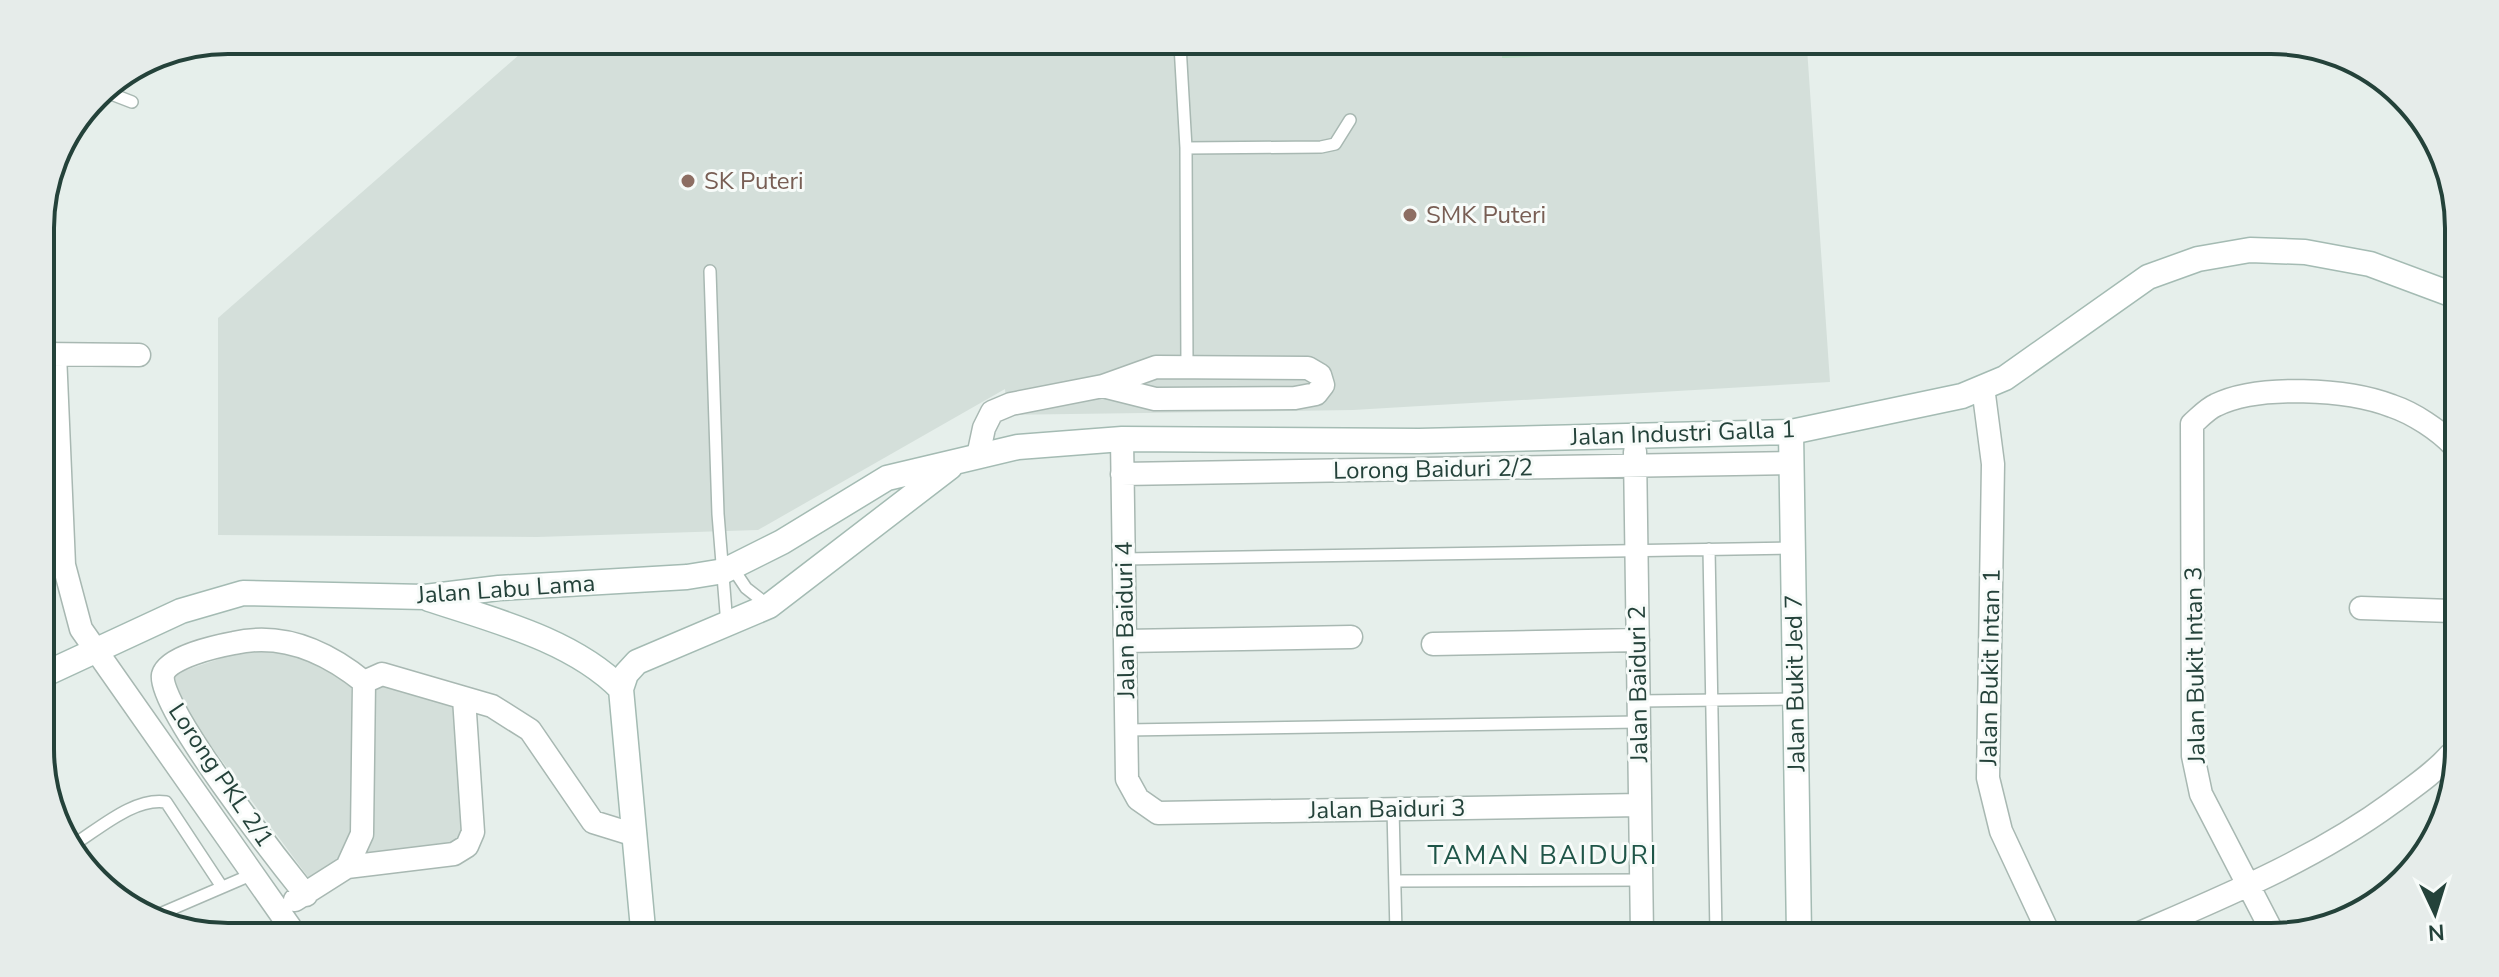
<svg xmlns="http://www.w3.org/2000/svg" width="2499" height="977" font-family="'Nunito Sans',sans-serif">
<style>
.built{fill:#d4dfda}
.green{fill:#bfe0c8}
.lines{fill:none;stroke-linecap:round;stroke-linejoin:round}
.lane-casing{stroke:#a8b8b2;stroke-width:14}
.street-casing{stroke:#a8b8b2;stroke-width:25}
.secondary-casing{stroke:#a4bbb3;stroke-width:27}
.lane{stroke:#fff;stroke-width:11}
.street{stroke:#fff;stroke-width:22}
.secondary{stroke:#fff;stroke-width:24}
.education-dot{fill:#8d6e63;stroke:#f7fbf9;stroke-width:3}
.labels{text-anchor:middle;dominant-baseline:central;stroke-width:6;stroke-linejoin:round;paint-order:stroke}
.education-label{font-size:24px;fill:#785e54;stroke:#f7fbf9;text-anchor:start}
.street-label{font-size:24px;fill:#24423a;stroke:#f7fbf9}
.neighbourhood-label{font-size:26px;letter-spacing:2px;fill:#1f5548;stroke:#f7fbf9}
.rim{fill:none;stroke:#24423a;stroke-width:4}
</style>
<rect width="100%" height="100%" fill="#e6efeb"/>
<path class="built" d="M535 41 1807 48 1830 382 1353 410 1007 415 1005 389 758 530 537 537 218 535V318Z
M249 649 290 653 331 671 351 685 355 826 339 859 311 881 197 727 171 675Z
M383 679 452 699 463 717 461 841 439 850 358 859 367 687Z"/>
<path class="green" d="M1502 46 1754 47 1502 58Z"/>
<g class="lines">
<defs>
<path id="lane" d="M1180 45 1186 148 1187 367
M101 90 132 102
M1186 148 1321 147 1335 144 1350 120
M710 271 718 514 727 625
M1709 549 1716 934
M1124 559 1793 548
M732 567 746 588 769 606
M42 574 64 565
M1639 701 1795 699
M1126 730 1639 722
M1393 809 1396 933
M73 845C99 829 134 797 166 802L222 887
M1395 881 1642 880
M153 917 253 874"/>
<path id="street" d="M41 354 139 355
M55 354 64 565 81 629 290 927
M1983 387 1993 464 1988 778 2001 831 2050 936
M1122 439 1127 779 1138 799 1158 813 1640 805
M1635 452 1642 934
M978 456 984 428 992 412 1011 404 1103 386 1156 367 1308 368 1320 375 1323 385 1316 394 1295 398 1155 399 1103 386
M1122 474 1791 463
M2361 608 2452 611
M1125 641 1351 637
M1433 644 1638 640
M347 867 362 834 364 682 382 674 492 706 530 730 593 822 635 835
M306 895C281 864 157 706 163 675 167 657 218 646 234 643 282 632 327 652 364 682
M295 900 347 867 454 854 467 846 473 832 464 698
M2133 936C2223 897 2314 860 2393 802 2413 787 2433 774 2450 755
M2275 937 2201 794 2193 756 2192 424C2199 418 2207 409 2216 405 2259 384 2348 389 2392 406 2413 413 2439 430 2454 446"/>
<path id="secondary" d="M1791 432 1799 934
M429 599C493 620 573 640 621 689
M43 675 181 611 243 593 425 597 499 588 687 577 724 571 782 542 887 478 1018 447 1122 439 1419 441 1791 432 1962 396 2005 378 2148 277 2198 259 2250 250 2305 252 2370 264 2456 296
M643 929 621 689 626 674 637 662 769 606 950 467"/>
</defs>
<use href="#lane" class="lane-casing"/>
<use href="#street" class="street-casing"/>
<use href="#secondary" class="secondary-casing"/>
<use href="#lane" class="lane"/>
<use href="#street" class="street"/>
<use href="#secondary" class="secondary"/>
</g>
<g class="education-dot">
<circle cx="688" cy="181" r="8"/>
<circle cx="1410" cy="215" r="8"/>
</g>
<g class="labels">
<g class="education-label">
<text x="704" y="181">SK Puteri</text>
<text x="1426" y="215">SMK Puteri</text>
</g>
<g class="street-label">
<text transform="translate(1683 433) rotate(-2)">Jalan Industri Galla 1</text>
<text transform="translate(1433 469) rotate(-1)">Lorong Baiduri 2/2</text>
<text transform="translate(506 589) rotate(-4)">Jalan Labu Lama</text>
<text transform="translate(1125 620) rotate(-91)">Jalan Baiduri 4</text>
<text transform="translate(2195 665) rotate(-91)">Jalan Bukit Intan 3</text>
<text transform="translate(1990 667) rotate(-89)">Jalan Bukit Intan 1</text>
<text transform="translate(1795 683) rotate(-91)">Jalan Bukit Jed 7</text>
<text transform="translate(1638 684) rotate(-91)">Jalan Baiduri 2</text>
<text transform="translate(221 775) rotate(56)">Lorong PKL 2/1</text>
<text transform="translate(1387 809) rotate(-1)">Jalan Baiduri 3</text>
</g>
<g class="neighbourhood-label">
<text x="1543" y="855">TAMAN BAIDURI</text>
</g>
</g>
<path d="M0 0H2499V977H0ZM228 54H2271A174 174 0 0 1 2445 228V749A174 174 0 0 1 2271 923H228A174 174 0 0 1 54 749V228A174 174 0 0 1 228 54Z" fill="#e6ecea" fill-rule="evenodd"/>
<path class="rim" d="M228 54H2271A174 174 0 0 1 2445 228V749A174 174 0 0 1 2271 923H228A174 174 0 0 1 54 749V228A174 174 0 0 1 228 54Z"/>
<g transform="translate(2435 913) rotate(176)" stroke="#f7fbf9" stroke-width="6" paint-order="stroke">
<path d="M0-6L14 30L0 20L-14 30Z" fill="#24423a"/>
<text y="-12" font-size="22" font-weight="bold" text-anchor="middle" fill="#24423a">N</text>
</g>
</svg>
